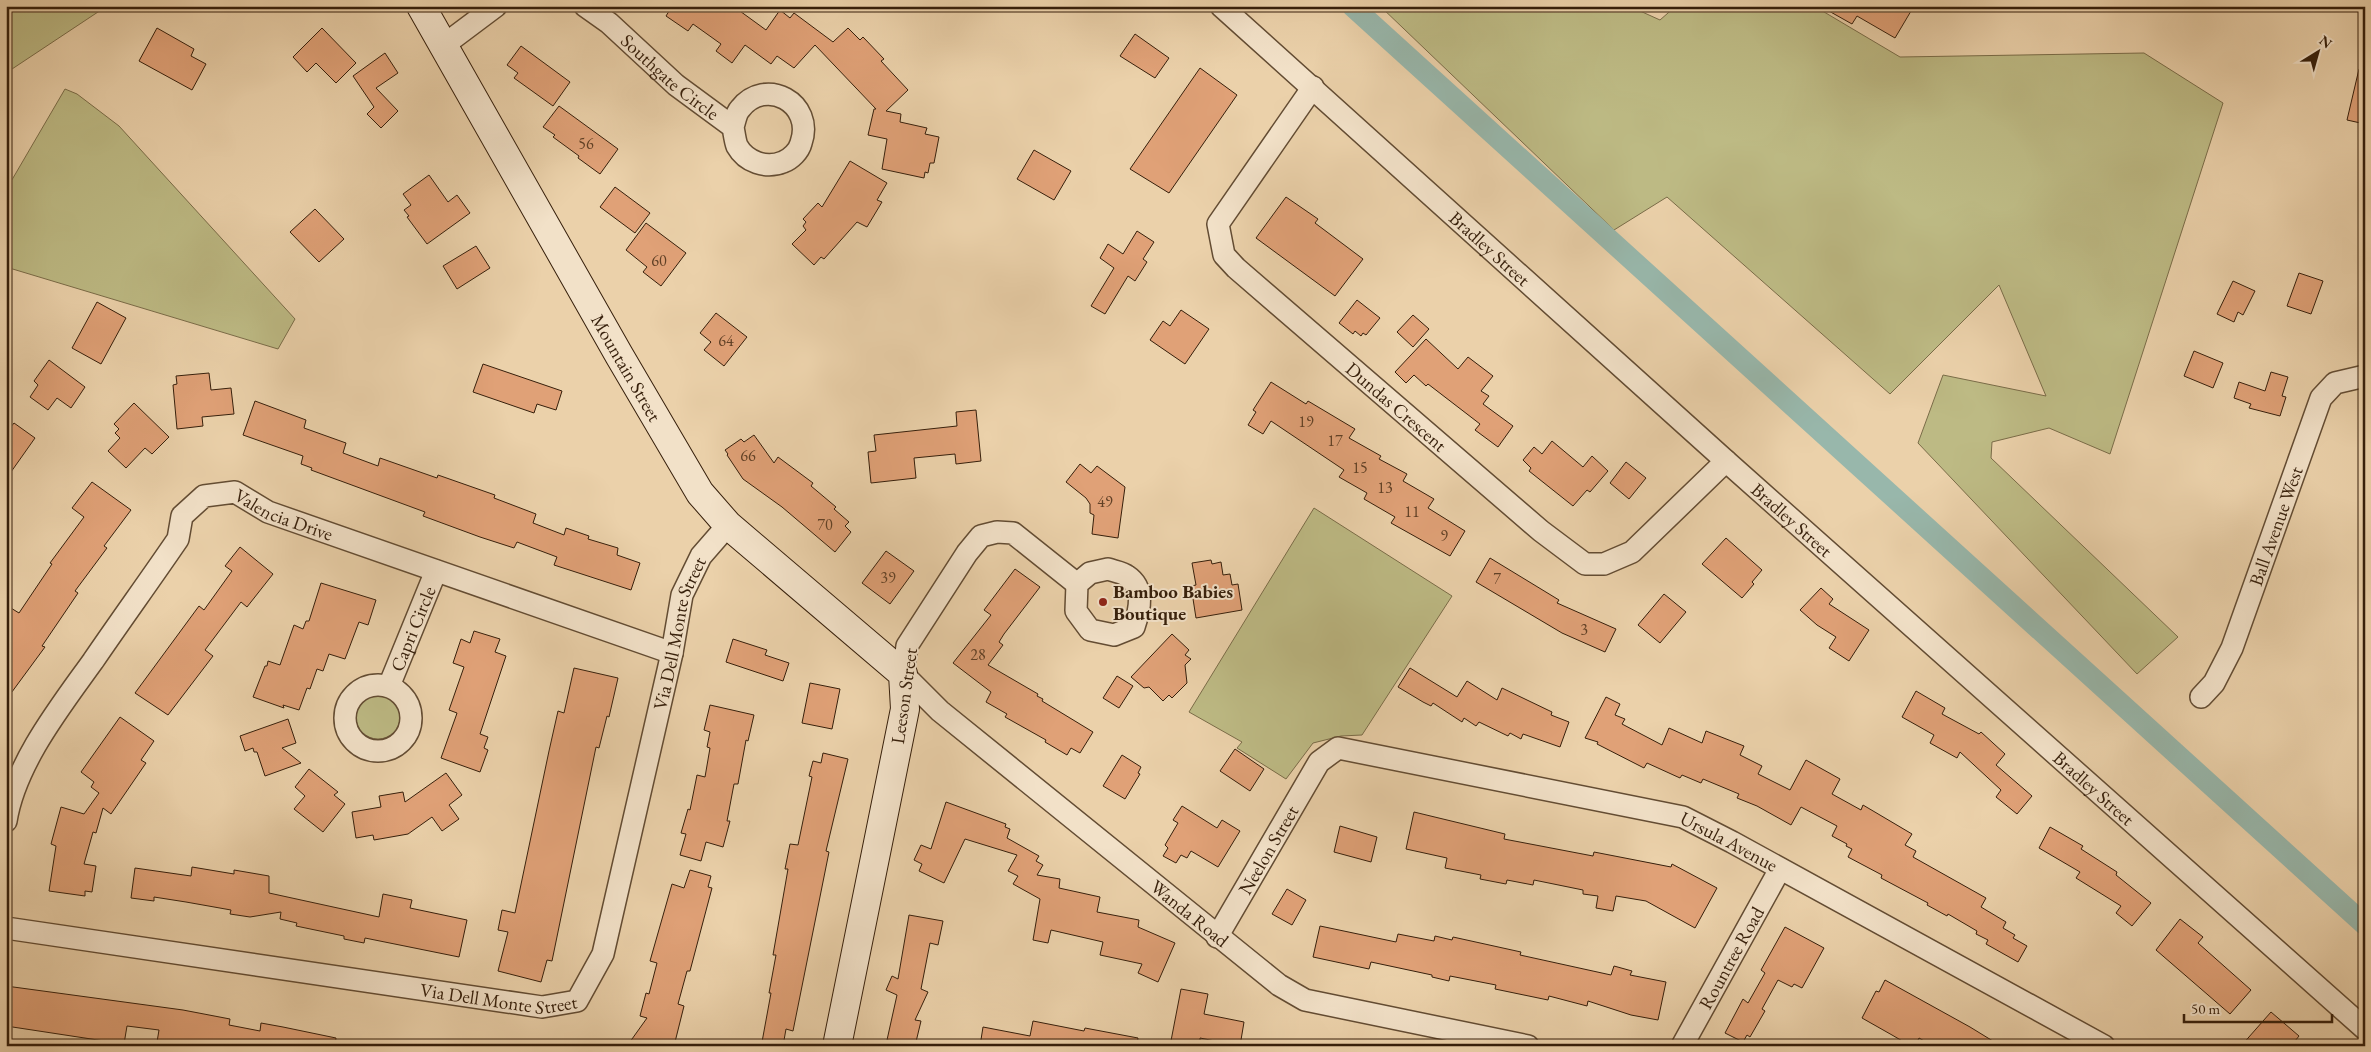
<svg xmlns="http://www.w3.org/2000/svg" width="2371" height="1052" font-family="'EB Garamond',serif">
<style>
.green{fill:#bdba84;stroke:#7a6c48}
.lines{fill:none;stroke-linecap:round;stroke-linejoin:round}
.canal{stroke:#98b7ab;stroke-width:21}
.building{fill:#e0a177;stroke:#361f0b}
.street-casing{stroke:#634c33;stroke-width:24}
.secondary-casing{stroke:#361f0b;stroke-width:30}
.street{stroke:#f2e1c8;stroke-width:21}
.secondary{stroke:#f2e1c8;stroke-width:28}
.poi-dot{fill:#8f2418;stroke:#f2e1c8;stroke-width:2}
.labels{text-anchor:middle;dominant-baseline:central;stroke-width:4;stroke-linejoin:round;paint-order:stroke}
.number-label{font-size:16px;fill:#604026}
.street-label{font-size:19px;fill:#361f0b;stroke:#f2e1c8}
.poi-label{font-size:19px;font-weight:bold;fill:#361f0b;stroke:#f2e1c8;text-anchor:start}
</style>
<rect width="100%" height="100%" fill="#ebd1aa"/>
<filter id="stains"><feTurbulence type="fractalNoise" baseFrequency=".004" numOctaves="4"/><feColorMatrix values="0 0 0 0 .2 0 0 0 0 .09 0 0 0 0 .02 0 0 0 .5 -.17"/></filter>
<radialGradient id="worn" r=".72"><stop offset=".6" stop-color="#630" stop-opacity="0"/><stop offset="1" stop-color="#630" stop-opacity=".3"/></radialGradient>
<path class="green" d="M6 6H107L6 73Z
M1380 6H1629L1660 20 1676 6H1814L1900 57 2144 53 2223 103 2110 454 2049 428 1992 442 1991 458 2178 637 2137 674 1918 443 1943 375 2046 396 1999 285 1890 394 1667 197 1614 230Z
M65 89 77 94 119 126 295 319 278 349 6 267V190Z
M1314 508 1452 596 1362 735 1341 736 1313 743 1286 779 1237 748 1242 742 1189 712Z
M356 717a22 22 0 1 1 44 0a22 22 0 1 1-44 0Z"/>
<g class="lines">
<path class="canal" d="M1352 6 2365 925"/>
</g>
<path class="building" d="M669 6H733L766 30 780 10 790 18 794 13 833 42 848 28 860 40 863 37 884 59 881 61 908 90 886 111 901 114 900 122 927 128 925 134 939 137 934 163H930L928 173 925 172 924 178 882 169 887 139 868 135 874 109H876L815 45 794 68 777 56 771 64 745 45 732 63 716 51 721 44 693 24 688 31 666 16 671 8Z
M1820 6H1914L1895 38 1857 16 1852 24Z
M157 28 194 49 191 56 206 64 192 90 139 61Z
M322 28 356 63 336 83 316 63 307 72 293 57Z
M1135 34 1169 58 1155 78 1120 56Z
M521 46 570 82 553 106 514 78 518 73 507 65Z
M385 53 398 73 376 88 398 111 381 128 367 114 374 107 353 76Z
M1200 68 1237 95 1169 193 1130 169Z
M2359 69 2365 70V124L2347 120Z
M559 106 618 149 600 174 578 158 579 156 553 137 555 135 543 127Z
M1034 150 1071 171 1054 200 1017 179Z
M850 161 887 183 877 200 882 202 867 227 857 222 824 259 821 257 814 265 792 244 806 230 803 226 806 222 803 219 818 203 822 207Z
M429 175 448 202 457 195 470 213 427 244 407 217 409 216 404 210 411 205 403 194Z
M615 187 650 213 635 233 600 207Z
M1286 197 1318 219 1315 223 1363 259 1335 296 1256 238Z
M315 209 344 239 319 262 290 232Z
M646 223 686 253 661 286 643 272 647 267 626 250Z
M1137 231 1154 242 1143 259 1147 262 1135 281 1128 276 1105 314 1091 306 1114 268 1100 258 1108 244 1123 254Z
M476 246 490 268 457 289 443 266Z
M2299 273 2323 281 2311 314 2287 306Z
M2233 281 2255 291 2243 315 2238 312 2234 322 2217 314Z
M1357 300 1380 318 1366 335 1363 333 1361 336 1355 331 1353 334 1339 323Z
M97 302 126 318 101 364 72 348Z
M1181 310 1209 329 1185 364 1150 340 1163 321 1170 326Z
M716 313 747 337 724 366 704 350 711 342 700 333Z
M1413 315 1429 329 1413 347 1397 332Z
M1426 339 1458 369 1468 357 1493 376 1481 391 1489 396 1483 404 1513 426 1498 447 1475 430 1480 424 1428 384 1426 386 1414 375 1406 383 1395 372Z
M2194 351 2223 363 2213 388 2184 376Z
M49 360 85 387 71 408 57 398 48 410 30 397 38 385 34 381Z
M483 364 562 391 556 410 537 404 534 413 473 392Z
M2271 372 2288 377 2282 396 2286 397 2280 416 2249 408 2251 404 2234 398 2239 382 2265 391Z
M209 373 211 390 231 388 234 414 202 417 203 426 177 429 173 385 177 384 176 376Z
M1271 382 1306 404 1308 401 1355 429 1349 438 1381 456 1379 459 1407 474 1403 481 1434 499 1428 508 1465 531 1450 556 1391 523 1395 517 1364 499 1367 493 1339 477 1344 470 1271 421 1263 434 1248 425 1256 412 1253 410Z
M255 401 306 420 304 428 346 443 343 453 378 466 380 458 437 478 438 475 495 495 494 498 536 514 533 523 564 535 566 528 589 536 588 539 618 548 617 555 640 563 631 590 554 565 557 557 517 542 514 548 480 537 423 516 425 512 311 470 312 468 301 464 303 456 243 435Z
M134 403 169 437 152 454 145 448 126 468 108 451 120 438 115 433 119 429 114 424Z
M976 410 981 461 956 464 955 454 914 458 916 478 871 483 868 452 876 451 874 435 957 426 956 412Z
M14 423 35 438 6 479V433Z
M754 435 774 463 778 457 813 483 811 486 836 507 834 509 849 522 845 526 851 532 835 552 782 507 743 479 727 455 728 454 725 450 741 439 744 442Z
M1552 441 1583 467 1592 456 1608 471 1590 492 1587 490 1573 506 1529 471 1531 468 1523 460 1534 447 1542 454Z
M1626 462 1646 478 1629 499 1610 483Z
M1080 464 1091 473 1097 466 1125 487 1118 538 1092 534 1094 515 1090 513V504L1086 498 1066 482Z
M92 482 131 510 104 546 107 548 75 591 78 593 42 646 45 647 6 700V605L19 613 52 564 50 563 84 517 72 508Z
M1726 538 1762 570 1752 582 1754 584 1742 598 1702 564Z
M240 547 273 574 247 607 241 602 205 650 213 656 168 715 135 693 199 606 204 610 232 571 225 566Z
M886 551 914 571 890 604 862 583Z
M1490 558 1559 600 1557 603 1616 629 1605 652 1562 633 1476 582Z
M1211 560 1212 564 1221 562 1223 575 1230 574 1232 585 1238 584 1242 610 1196 618 1191 586 1196 585 1192 563Z
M1015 569 1040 587 1004 634 999 642 1003 645 988 665 1038 694 1037 696 1043 699 1042 701 1093 732 1080 753 1071 748 1067 755 1045 742 1046 740 1005 717 1007 714 986 702 991 692 953 663 991 615 984 610Z
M321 583 376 600 368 625 359 622 345 659 329 654 323 671 317 669 310 689 307 688 299 710 283 705 284 708 253 697 265 666H267L268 661 280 665 294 625 303 629 306 621H309Z
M1821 588 1833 599 1829 604 1869 630 1849 661 1829 648 1836 637 1817 625 1800 610Z
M1664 594 1686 612 1660 643 1638 625Z
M474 631 500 639 495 652 506 656 480 734 488 737 484 748 488 750 480 772 441 758 456 716 457 713 449 710 464 667 453 663 461 639 470 643Z
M1172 634 1189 650 1185 655 1191 659 1185 665 1187 683 1172 698 1169 695 1163 701 1149 687 1144 688 1131 677Z
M733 639 767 650 765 655 789 663 783 681 726 662Z
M574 668 618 678 609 717 607 716 599 748 596 747 552 961 547 960 541 982 498 971 508 932 498 930 502 910 515 913 549 751 558 711 564 713Z
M1410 668 1457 697 1467 681 1497 700 1502 688 1552 712 1551 715 1569 722 1560 747 1523 734 1521 739 1510 733 1508 736 1479 722 1476 726 1464 718 1462 722 1433 703 1431 706 1423 702 1398 687Z
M1117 676 1133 686 1119 708 1103 698Z
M810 683 840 689 832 729 802 723Z
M1916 691 1945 708 1942 714 1979 734 1981 732 2005 754 1996 765 2032 796 2017 814 1996 797 2001 790 1960 752 1957 758 1930 743 1934 735 1902 717Z
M1606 697 1620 704 1615 715 1625 719 1622 724 1662 745 1669 728 1702 743 1706 731 1744 746 1740 755 1762 766 1758 774 1790 790 1806 760 1840 779 1832 794 1861 810 1863 805 1912 834 1905 845 1916 851 1913 857 1986 898 1981 907 2006 922 2003 928 2015 935 2013 938 2027 946 2018 962 1986 944 1988 940 1976 934 1977 931 1948 914 1947 916 1927 905 1928 903 1881 878 1882 875 1848 857 1852 849 1846 846 1847 844 1832 836 1837 826 1801 807 1791 825 1757 806 1737 798 1739 794 1703 779 1701 783 1682 775 1680 778 1647 763 1644 768 1597 744 1598 742 1585 738Z
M710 705 754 715 748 741 746 740 738 784H734L727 821H730L723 847 706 842 701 861 680 855 686 834 681 833 688 809 690 810 697 775 705 777 710 748 707 747 710 732 704 730Z
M120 717 154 741 141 760 146 763 111 814 103 808 96 833 93 832 84 864 96 866 92 892 85 891V896L49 891 56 846 51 844 61 807 84 814 99 793 91 787 94 782 81 772Z
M288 719 296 743 282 748 301 763 265 776 257 752H254L253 748 245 751 240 736Z
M1235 749 1264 769 1250 791 1220 771Z
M823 753 848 759 826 851 829 852 793 1031 786 1029 783 1046H779L762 1042 771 993H769L776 955H773L788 869H785L790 844 798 845 812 777 809 776 813 761 821 763Z
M1122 755 1141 767 1138 773 1140 774 1125 799 1103 786Z
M309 769 338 792 334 795 345 804 323 832 294 809 305 796 295 787Z
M446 773 462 795 449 805 459 819 442 831 432 817 408 834 374 840 373 835 356 838 352 812 381 807 379 796 403 792 405 802Z
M946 802 1006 824 1005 827 1010 829 1007 838 1039 856 1036 861 1043 865 1037 875 1060 879 1059 888 1100 897 1097 912 1139 920 1138 927 1175 943 1158 982 1138 973 1142 964 1100 955 1103 942 1051 930 1048 943 1033 940 1040 899 1013 884 1018 876 1008 871 1017 855 965 839 944 883 919 871 922 864 914 860 921 845 931 849Z
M1182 806 1217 828 1222 820 1240 831 1218 867 1191 851 1187 858 1181 855 1176 863 1163 856 1168 848 1165 845 1178 823 1173 820Z
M1414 812 1505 834 1504 839 1593 856 1594 852 1671 867 1672 864 1717 888 1695 928 1646 901 1616 896 1613 911 1596 908 1598 896 1583 894V890L1534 880 1533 885 1507 880 1506 884 1480 879 1481 875 1445 868 1447 858 1406 849Z
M1340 826 1377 837 1371 862 1334 852Z
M2050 827 2083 846 2081 849 2117 872 2116 875 2151 903 2132 926 2116 913 2121 906 2076 878 2080 872 2039 848Z
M192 867 234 874V870L269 876V893L379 917 383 894 412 900 410 908 467 920 459 957 365 938 364 943 344 939V936L296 926 297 923 280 919 281 912 250 917 230 914 231 910 186 902 154 897V901L131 898 135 868 191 876Z
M690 870 711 876 708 887 712 888 690 971H687L678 1004 684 1006 674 1046H627L647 1018 640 1016 646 993 649 994 657 963 650 961 672 884 684 888Z
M1287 889 1306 900 1292 925 1272 914Z
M909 915 943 921 938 945 930 943 921 989 928 992 915 1020 921 1021 915 1046 887 1040 897 995 886 990 892 976 898 979Z
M2180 919 2203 937 2198 943 2251 990 2230 1014 2156 950Z
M1320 926 1396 942 1398 934 1434 941 1435 936 1452 940 1453 937 1521 952 1520 955 1611 975 1614 966 1632 971 1630 975 1666 982 1658 1020 1631 1015 1588 1001 1587 1006 1549 996 1548 1000 1495 989 1496 985 1450 976 1449 981 1432 977V975L1371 962 1369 969 1313 957Z
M1785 927 1824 948 1802 988 1794 984 1792 987 1778 980 1762 1009 1765 1011 1750 1037 1747 1035 1743 1042 1725 1033 1743 999 1748 1003 1765 973 1761 970Z
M1885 980 1970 1027 2001 1046H1933L1919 1038 1915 1046H1911L1892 1035 1862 1018 1876 991 1879 992Z
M6 986 183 1010 230 1019 229 1025 260 1031 261 1023 283 1027 336 1038 335 1046H180L157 1042 159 1030 127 1026 124 1044 6 1026Z
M1181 989 1208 994 1204 1014 1244 1022 1240 1046 1200 1038V1046H1170Z
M2271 1012 2299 1036 2291 1046H2241Z
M1033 1021 1084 1031 1085 1028 1138 1038 1137 1046H980L983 1027 1030 1036Z"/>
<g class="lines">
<defs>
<g id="street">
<path id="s1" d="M585 6 609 23 676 85 733 127C734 132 735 141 737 146 746 162 766 169 783 162 791 159 799 151 801 143 815 103 765 76 740 109 736 113 735 121 733 127"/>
<path id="s2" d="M1221 6 1726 461 2365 1029"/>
<path d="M444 45 496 6"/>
<path id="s3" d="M1313 87 1218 224 1224 255 1236 268 1541 531 1585 564H1604L1632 552 1726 461"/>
<path d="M1108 569C1113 571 1122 572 1127 576 1145 588 1140 609 1134 627L1114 635 1090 630 1076 611 1077 584 1090 573Z"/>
<path id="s4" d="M1077 584 1013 533 997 532 981 536 967 553 907 646 903 674 940 711 1279 985 1305 1000 1528 1046"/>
<circle cx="378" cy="718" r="33"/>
<path id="s5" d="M389 686 436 571"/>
<path id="s6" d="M2201 697 2214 683 2232 648 2321 398 2335 383 2365 376"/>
<path id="s7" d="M6 821C15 764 60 707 93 661 121 620 150 580 178 539L182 516 204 496 235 492 268 512 672 653"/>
<path id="s8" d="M6 928 542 1007 577 1001 603 954 672 653 682 595 701 556 728 525"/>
<path id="s9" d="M1217 937 1319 762 1338 748 1683 817 1732 842 2104 1046"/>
<path id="s10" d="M1682 1046 1780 869"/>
</g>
<g id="secondary">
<path id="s11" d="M421 6 619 355 700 493 728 525 903 674 905 709 837 1046"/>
</g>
</defs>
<use href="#street" class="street-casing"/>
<use href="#secondary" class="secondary-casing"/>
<use href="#street" class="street"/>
<use href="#secondary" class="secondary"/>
</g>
<circle class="poi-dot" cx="1103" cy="602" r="5"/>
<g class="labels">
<g class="number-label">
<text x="586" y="143">56</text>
<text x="659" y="260">60</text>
<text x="726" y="340">64</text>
<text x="1306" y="421">19</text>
<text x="1335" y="440">17</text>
<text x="748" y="455">66</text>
<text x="1360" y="467">15</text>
<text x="1385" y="487">13</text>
<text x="1105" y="501">49</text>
<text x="1412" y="511">11</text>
<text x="825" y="524">70</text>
<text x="1444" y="535">9</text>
<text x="888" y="577">39</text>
<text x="1497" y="578">7</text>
<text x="1584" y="629">3</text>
<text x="978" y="654">28</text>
</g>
<g class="street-label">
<text stroke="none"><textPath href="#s1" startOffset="111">Southgate Circle</textPath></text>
<text stroke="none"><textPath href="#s2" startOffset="362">Bradley Street</textPath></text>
<text stroke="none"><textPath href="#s11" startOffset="416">Mountain Street</textPath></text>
<text stroke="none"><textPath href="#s3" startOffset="428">Dundas Crescent</textPath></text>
<text stroke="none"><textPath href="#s7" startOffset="471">Valencia Drive</textPath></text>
<text stroke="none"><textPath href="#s2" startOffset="768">Bradley Street</textPath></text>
<text stroke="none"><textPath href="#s6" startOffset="188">Ball Avenue West</textPath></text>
<text stroke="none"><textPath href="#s5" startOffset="62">Capri Circle</textPath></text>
<text stroke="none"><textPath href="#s8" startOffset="961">Via Dell Monte Street</textPath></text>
<text transform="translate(904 696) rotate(-82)">Leeson Street</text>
<text stroke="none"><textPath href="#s2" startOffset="1172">Bradley Street</textPath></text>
<text stroke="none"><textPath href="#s9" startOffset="630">Ursula Avenue</textPath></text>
<text stroke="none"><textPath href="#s9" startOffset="101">Neelon Street</textPath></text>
<text stroke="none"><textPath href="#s4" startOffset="649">Wanda Road</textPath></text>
<text stroke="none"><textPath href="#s10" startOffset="101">Rountree Road</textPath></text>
<text stroke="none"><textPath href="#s8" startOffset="498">Via Dell Monte Street</textPath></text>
</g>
<g class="poi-label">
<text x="1113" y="591">Bamboo Babies<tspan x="1113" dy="22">Boutique</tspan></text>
</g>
</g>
<rect width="2371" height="1052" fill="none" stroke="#ebd1aa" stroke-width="25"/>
<rect x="8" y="8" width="2356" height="1037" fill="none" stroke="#361f0b" stroke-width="2.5"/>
<rect x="12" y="12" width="2346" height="1027" fill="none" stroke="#361f0b"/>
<g transform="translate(2318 52) rotate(37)" stroke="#f2e1c8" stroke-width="4" paint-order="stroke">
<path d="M0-4L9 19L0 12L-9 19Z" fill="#361f0b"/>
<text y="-8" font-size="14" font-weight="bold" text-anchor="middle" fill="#361f0b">N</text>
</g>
<path d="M2184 1014v8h148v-8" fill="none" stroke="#361f0b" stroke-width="2.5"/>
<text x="2191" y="1014" font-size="15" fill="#361f0b" stroke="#f2e1c8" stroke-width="4" paint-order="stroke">50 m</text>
<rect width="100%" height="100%" filter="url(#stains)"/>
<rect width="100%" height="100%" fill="url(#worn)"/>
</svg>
